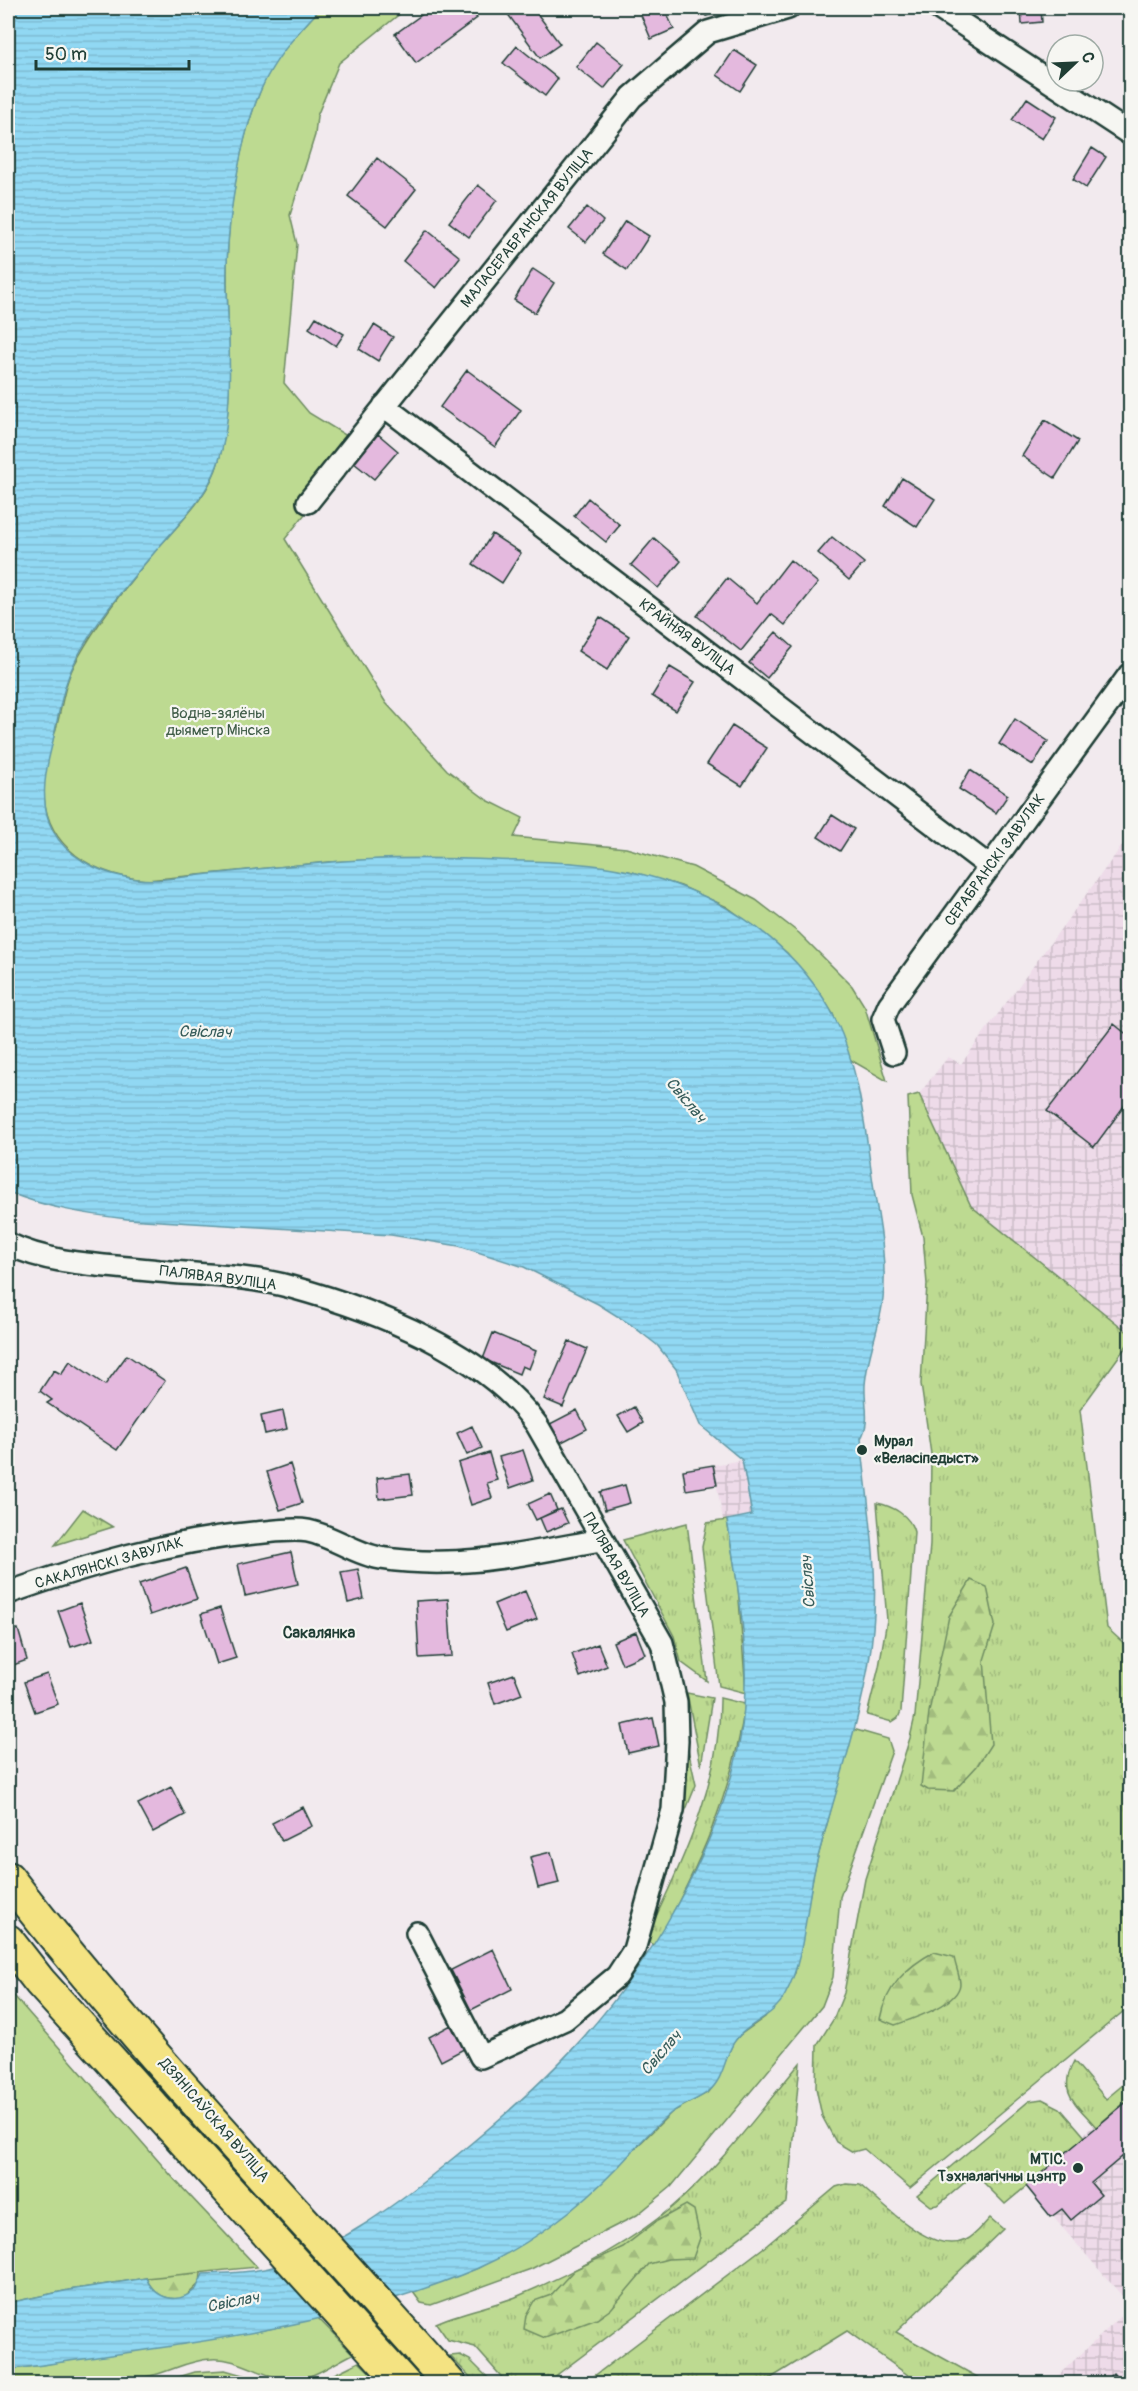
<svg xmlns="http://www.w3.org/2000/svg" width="1138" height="2391" font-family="Pangolin,sans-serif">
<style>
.industrial{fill:url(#industrial-grid)}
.grass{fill:url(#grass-tufts);stroke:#6e8c62;stroke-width:1.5}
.forest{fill:url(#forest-firs);stroke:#6e8c62;stroke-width:1.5}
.park{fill:#bdda91;stroke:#6e8c62;stroke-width:1.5}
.water{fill:url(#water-rules);stroke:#639aa7;stroke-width:1.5}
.building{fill:#e4b9de;stroke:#1f3d34;stroke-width:1.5}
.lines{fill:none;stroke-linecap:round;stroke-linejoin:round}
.minor-casing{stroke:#1f3d34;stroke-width:26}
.primary-casing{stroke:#1f3d34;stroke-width:36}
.minor{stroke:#f6f6f2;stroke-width:21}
.primary{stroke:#f4e382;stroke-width:32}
.poi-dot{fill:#1f3d34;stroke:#f6f6f2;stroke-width:2}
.labels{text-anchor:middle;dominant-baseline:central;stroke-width:4.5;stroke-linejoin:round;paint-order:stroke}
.street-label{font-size:15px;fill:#1f3d34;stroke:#f6f6f2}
.park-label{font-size:15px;fill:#3f5c47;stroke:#f6f6f2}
.poi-label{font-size:15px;font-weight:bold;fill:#1f3d34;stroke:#f6f6f2;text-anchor:start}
.water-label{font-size:16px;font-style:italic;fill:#365c5a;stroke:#f6f6f2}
.neighbourhood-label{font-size:16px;font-weight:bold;fill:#1f3d34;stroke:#f6f6f2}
</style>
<defs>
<pattern id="industrial-grid" width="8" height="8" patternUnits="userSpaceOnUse" patternTransform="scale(1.5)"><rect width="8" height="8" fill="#eedbe9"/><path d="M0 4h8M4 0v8" fill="none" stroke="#ccbdc8"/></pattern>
<pattern id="grass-tufts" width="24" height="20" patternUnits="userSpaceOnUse" patternTransform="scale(1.5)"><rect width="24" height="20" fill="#bdda91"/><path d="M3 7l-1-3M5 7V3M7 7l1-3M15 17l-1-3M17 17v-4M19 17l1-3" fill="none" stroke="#a2bc7e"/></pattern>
<pattern id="forest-firs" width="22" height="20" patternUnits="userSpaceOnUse" patternTransform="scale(1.5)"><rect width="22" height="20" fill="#bdda91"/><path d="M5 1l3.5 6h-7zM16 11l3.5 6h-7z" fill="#a2bc7e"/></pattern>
<pattern id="water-rules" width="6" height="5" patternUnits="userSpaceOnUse" patternTransform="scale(1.5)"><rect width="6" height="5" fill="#91d8f3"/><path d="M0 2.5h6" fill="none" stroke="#7dbad1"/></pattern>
</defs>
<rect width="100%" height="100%" fill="#f2eaee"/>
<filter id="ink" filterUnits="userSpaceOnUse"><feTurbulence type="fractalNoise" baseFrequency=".0167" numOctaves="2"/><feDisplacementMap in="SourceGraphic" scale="12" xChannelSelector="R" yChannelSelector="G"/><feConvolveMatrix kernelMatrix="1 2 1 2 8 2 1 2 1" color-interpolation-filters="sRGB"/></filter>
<g filter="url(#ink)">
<path class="industrial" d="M1130 835V1334L971 1206 919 1094 948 1057 961 1064Z
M742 1460 752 1515 723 1520 713 1465Z
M1130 2093V2305L1026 2186Z
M1130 2308V2383L1050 2384V2383Z"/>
<path class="grass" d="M919 1094 971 1206 1130 1334V1341L1080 1410 1107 1628 1130 1649V2006L910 2188 864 2149 853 2152 836 2142 822 2116 816 2088 817 2045 833 2020 844 1993 865 1879 910 1738 915 1716 930 1545 931 1454 921 1384 927 1284 923 1237 912 1195 908 1097Z
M877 1503C892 1506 910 1515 914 1532L901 1711 898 1718 892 1722 867 1715 879 1667 887 1620Z
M83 1509 113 1527 55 1545Z
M727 1520 738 1586 746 1693 719 1686 702 1547 707 1523Z
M687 1523 707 1681 681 1662 674 1636 623 1540Z
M687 1693 712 1698 701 1766Z
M720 1698 745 1704C733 1792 698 1869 655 1946L645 1940C681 1863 721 1785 720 1698Z
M684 1731 696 1785 671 1846Z
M1074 2061 1106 2099 1130 2079V2098L1096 2127C1076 2103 1057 2093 1074 2061Z
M800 2063 787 2202 546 2383H507L475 2347 448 2340 436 2323C462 2311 492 2307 518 2296 572 2273 628 2245 672 2207 721 2166 759 2112 800 2063Z
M1042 2099 1060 2108 1085 2137 1005 2204 975 2174 938 2205 931 2206 917 2195 1029 2101Z
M846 2184 860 2185C885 2206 932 2256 966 2240 975 2236 983 2225 990 2218L1003 2229 896 2332 988 2383H919L847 2331 763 2383H585L767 2245 836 2187Z
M460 2355 470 2360 493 2383H476L450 2356Z"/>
<path class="forest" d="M971 1580 987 1587 995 1625 984 1660 991 1744 977 1766 954 1791 928 1790 921 1786 929 1712 949 1616Z
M934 1952 954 1957C955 1965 960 1976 960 1984 958 2005 912 2019 895 2025L880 2019C886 1987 906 1967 934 1952Z
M686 2205 694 2210 700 2238 693 2258 668 2259 649 2264 611 2309 597 2319 545 2338 524 2329 526 2315 534 2301 551 2295 574 2270 623 2247 657 2221Z
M202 2264 200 2283 184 2298C166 2301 154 2295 146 2278Z"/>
<path class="park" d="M321 8H407L339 63 317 116 315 135 290 215 297 244 284 383 309 413 347 436 304 499 309 509 285 539 386 703 447 770 487 800 523 818 514 837 626 848 693 867 756 900 799 933 852 986 865 1007 887 1081 849 1059 833 1014 821 995 787 953 767 936 727 907 681 886 629 871 568 863 388 859 329 862 147 880C84 874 35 840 45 770 48 755 53 740 57 725 63 702 65 679 78 658 98 622 125 587 152 555 176 526 209 498 219 460 236 399 227 335 227 273 227 214 240 134 265 80 278 53 301 29 321 8Z
M853 1729 888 1739 892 1751 840 1897 833 1977 822 2006 671 2187 637 2215 531 2269 431 2305 421 2303 413 2292 478 2268 529 2239 592 2191 672 2112 709 2092 715 2084 733 2043 740 2035 765 2017 795 1973 814 1871Z
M8 1989 175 2180 257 2267 146 2278 69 2290 8 2303Z
M318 2318 353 2354C336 2362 317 2376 299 2379 269 2384 242 2356 211 2359 190 2360 173 2370 154 2375 107 2387 56 2383 8 2384V2370L264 2330Z
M359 2362 381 2383H316Z
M225 2370 271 2383H159L195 2372Z"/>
<path class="water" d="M8 8H321C301 29 281 51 267 77 239 130 225 232 227 291 229 343 235 417 217 466 205 500 176 526 153 554 125 586 80 641 67 681 60 701 57 724 52 745 45 772 39 804 53 831 66 856 98 872 125 877 149 883 176 878 201 875 238 871 274 867 310 864 372 857 435 857 497 860 540 862 585 861 628 871 711 889 787 934 830 1009 860 1063 865 1130 874 1190 880 1225 887 1263 883 1299 880 1328 867 1355 865 1385 864 1403 871 1422 861 1438 867 1501 879 1565 873 1629 866 1712 833 1793 814 1873 805 1913 805 1959 785 1995 775 2014 756 2020 741 2034 724 2049 727 2076 709 2091 698 2100 683 2104 671 2113 652 2128 636 2148 619 2166 580 2207 529 2246 476 2269 328 2331 165 2346 8 2370V2303L69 2290 146 2278C156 2300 178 2305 196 2289L203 2274C225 2273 247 2273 269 2268 329 2254 394 2206 441 2168 547 2083 626 2006 688 1884 711 1839 731 1789 740 1739 753 1667 739 1592 727 1520L752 1515 742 1460 700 1425 676 1369 657 1345 630 1324 598 1304 524 1267 459 1246 391 1235 127 1219C85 1214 47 1208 8 1192Z"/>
<path class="building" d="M431 8H469L477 18 416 63 395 34Z
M514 8H533L560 44 540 58 507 13Z
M638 8H664L674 29 651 39Z
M703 8H734L706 16Z
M1021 8H1041L1042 22 1022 24Z
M596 42 624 64 604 89 576 67Z
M517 46 558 79 545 96 503 63Z
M734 50 757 65 740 91 717 75Z
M1027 98 1056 117 1042 139 1012 120Z
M1092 148 1106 157 1086 188 1073 179Z
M377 158 416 189 387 226 348 196Z
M478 185 497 200 469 237 449 222Z
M587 207 603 221 586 242 569 229Z
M625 221 649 236 627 270 603 254Z
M427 230 460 257 436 288 403 261Z
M533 269 554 283 535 313 514 300Z
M316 317 344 334 336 346 309 328Z
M374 325 393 337 378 361 359 349Z
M467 370 521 410 495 447 440 407Z
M1045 420 1078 441 1055 478 1022 456Z
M378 434 398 451 374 479 354 463Z
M902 478 935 499 917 527 885 506Z
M588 498 620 525 606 542 574 516Z
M492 534 521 553 502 583 473 564Z
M832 537 864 563 849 580 818 553Z
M654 538 681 561 658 588 631 565Z
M790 560 818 583 785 625 771 614 741 651 697 616 727 578 757 603Z
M600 617 629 636 607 670 578 651Z
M776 632 793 647 767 678 749 663Z
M670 667 695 682 676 711 652 696Z
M1015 719 1048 741 1033 765 999 744Z
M732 726 767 748 742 786 707 764Z
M970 770 1008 795 996 813 959 789Z
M832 815 854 829 840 851 818 837Z
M1114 1024 1130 1037V1098L1094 1147 1047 1111Z
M493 1333 536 1351 529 1369 522 1366 519 1374 483 1359Z
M569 1341 587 1349 563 1407 544 1399Z
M127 1355 165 1381 117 1450 47 1403 52 1400 40 1391 54 1370 61 1374 70 1361 105 1385Z
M634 1407 643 1423 628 1432 618 1416Z
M577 1410 587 1429 558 1444 548 1425Z
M283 1411 287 1429 265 1434 261 1416Z
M472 1426 482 1448 467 1455 457 1433Z
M523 1450 533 1480 510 1488 499 1457Z
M489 1453 497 1480 487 1483 492 1498 471 1505 458 1463Z
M290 1464 302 1503 280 1510 267 1472Z
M713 1465 717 1485 686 1490 683 1470Z
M410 1474 413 1495 379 1499 377 1478Z
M625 1485 630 1503 605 1510 600 1492Z
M550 1494 557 1510 536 1520 528 1504Z
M561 1509 568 1523 546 1532 540 1518Z
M291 1552 298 1584 245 1596 238 1564Z
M186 1568 197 1599 150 1615 139 1584Z
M358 1569 364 1599 348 1603 341 1572Z
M525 1591 537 1619 506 1632 494 1604Z
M448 1599 452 1656 419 1658 416 1601Z
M80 1603 93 1640 71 1647 58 1611Z
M220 1608 236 1658 217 1664 201 1614Z
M18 1629 27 1660 8 1667V1632Z
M636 1632 645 1654 622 1664 613 1642Z
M598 1644 607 1666 580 1677 572 1654Z
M47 1674 58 1704 35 1712 24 1682Z
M514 1674 522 1694 495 1704 488 1683Z
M653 1718 659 1746 628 1753 622 1725Z
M171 1787 185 1815 153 1832 138 1804Z
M303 1807 312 1826 282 1841 272 1823Z
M551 1852 559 1883 538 1888 530 1857Z
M493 1949 512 1989 471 2010 451 1970Z
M451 2025 464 2049 441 2061 429 2037Z
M1130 2099V2153L1129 2151 1091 2183 1101 2195 1071 2220 1062 2209 1051 2217 1026 2186Z
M1113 2373 1123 2384H1102Z"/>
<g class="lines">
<defs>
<path id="minor" d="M938 8 1130 134
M384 406 990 867
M308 502 632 97 708 32 788 8
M894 1053 883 1019 889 1005 1130 674
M8 1244C53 1266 110 1265 159 1271 201 1275 251 1276 291 1287 375 1310 485 1352 537 1425L662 1643 676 1702 677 1741 673 1810 634 1950 617 1976 565 2019 481 2057 417 1933
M8 1593C87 1565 169 1541 254 1533 271 1532 291 1528 308 1531 333 1536 355 1554 380 1558 460 1570 523 1554 601 1540"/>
<path id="primary" d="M8 1878C145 2055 302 2216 450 2384
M8 1941 40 1982 404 2384"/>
</defs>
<use href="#minor" class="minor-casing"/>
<use href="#primary" class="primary-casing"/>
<use href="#minor" class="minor"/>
<use href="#primary" class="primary"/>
</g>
</g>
<g class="poi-dot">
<circle cx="862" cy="1450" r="6"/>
<circle cx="1078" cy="2168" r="6"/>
</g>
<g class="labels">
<g class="street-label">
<text transform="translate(527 228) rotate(-51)">МАЛАСЕРАБРАНСКАЯ ВУЛІЦА</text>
<text transform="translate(687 637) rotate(37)">КРАЙНЯЯ ВУЛІЦА</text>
<text transform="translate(995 860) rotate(-54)">СЕРАБРАНСКІ ЗАВУЛАК</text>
<text transform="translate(218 1278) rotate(7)">ПАЛЯВАЯ ВУЛІЦА</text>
<text transform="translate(109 1563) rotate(-16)">САКАЛЯНСКІ ЗАВУЛАК</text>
<text transform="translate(616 1565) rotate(60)">ПАЛЯВАЯ ВУЛІЦА</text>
<text transform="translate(214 2120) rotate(49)">ДЗЯНІСАЎСКАЯ ВУЛІЦА</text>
</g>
<g class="park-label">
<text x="218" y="713">Водна-зялёны<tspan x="218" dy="17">дыяметр Мінска</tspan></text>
</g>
<g class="poi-label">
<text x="874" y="1441">Мурал<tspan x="874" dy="17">«Веласіпедыст»</tspan></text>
<text x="1066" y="2159" text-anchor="end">МТІС.<tspan x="1066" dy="17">Тэхналагічны цэнтр</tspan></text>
</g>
<g class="water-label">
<text transform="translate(205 1032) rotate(1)">Свіслач</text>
<text transform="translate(686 1100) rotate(50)">Свіслач</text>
<text transform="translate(808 1582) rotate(-94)">Свіслач</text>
<text transform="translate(661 2053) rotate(-49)">Свіслач</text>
<text transform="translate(233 2302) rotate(-11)">Свіслач</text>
</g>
<g class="neighbourhood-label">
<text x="319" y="1633">Сакалянка</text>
</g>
</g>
<rect width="1138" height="2391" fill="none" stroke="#f6f6f2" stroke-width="30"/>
<rect x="15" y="15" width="1108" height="2361" fill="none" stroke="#1f3d34" stroke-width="2" filter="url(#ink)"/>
<g transform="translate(1075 63) rotate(67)"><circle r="28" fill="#f6f6f2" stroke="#a0aca6" stroke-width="1.5"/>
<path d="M0-4.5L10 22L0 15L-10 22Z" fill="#1f3d34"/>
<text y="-9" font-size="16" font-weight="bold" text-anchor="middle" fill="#1f3d34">С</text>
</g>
<path d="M36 60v9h153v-9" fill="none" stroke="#1f3d34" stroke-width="3"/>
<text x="45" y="60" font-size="18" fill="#1f3d34" stroke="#f6f6f2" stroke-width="4.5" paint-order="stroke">50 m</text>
</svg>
